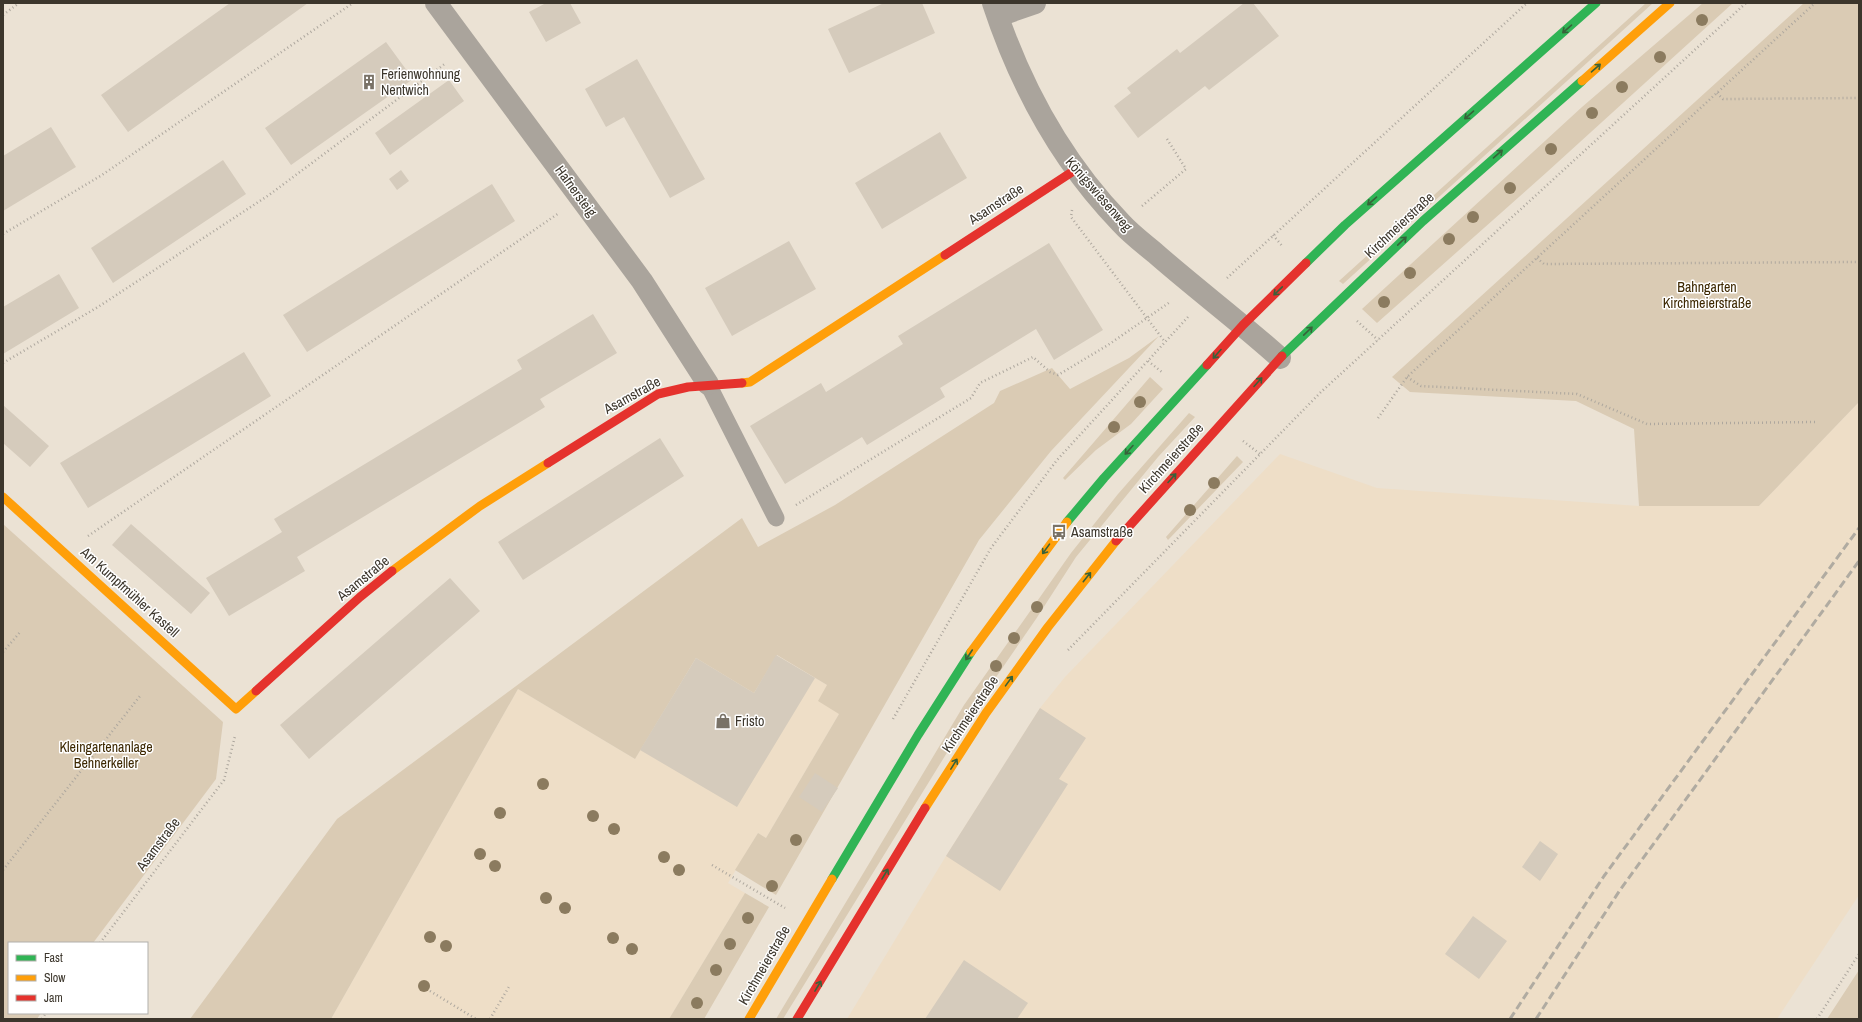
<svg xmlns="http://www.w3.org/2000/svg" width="1862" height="1022" font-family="'Archivo Narrow',sans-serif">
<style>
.built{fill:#eedec7}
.green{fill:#dacbb4}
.building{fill:#d5cbbc}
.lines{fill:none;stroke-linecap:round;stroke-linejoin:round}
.path{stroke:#ada79e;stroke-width:2.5;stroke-dasharray:1 3;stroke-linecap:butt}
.lane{stroke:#aaa49c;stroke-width:17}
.street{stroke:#aaa49c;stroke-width:22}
.fast{stroke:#30b455;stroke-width:9}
.slow{stroke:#ff9f0a;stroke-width:9}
.jam{stroke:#e5322d;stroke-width:9}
.rail{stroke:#b0aba1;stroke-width:3;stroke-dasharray:8 4;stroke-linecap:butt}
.tree{fill:#8b7b5f}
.oneway{stroke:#38623a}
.labels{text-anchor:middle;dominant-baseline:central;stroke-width:3;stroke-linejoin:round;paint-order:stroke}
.poi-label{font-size:14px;fill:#3c362c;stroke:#fff;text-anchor:start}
.street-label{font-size:14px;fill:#3c362c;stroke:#fff}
.park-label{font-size:14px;fill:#3c2700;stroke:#fff}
</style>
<rect width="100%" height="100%" fill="#ebe2d4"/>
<path class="built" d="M1859 402V895L1777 1019H847L946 856 1040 708 1065 677 1280 454 1377 488 1639 506H1759Z
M776 655 827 685 839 714 766 838 758 833 728 883 745 893 669 1019H331L518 689 635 759 696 658 754 692Z"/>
<path class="green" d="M1646 3H1653L1343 284 1339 281Z
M1703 3H1733L1547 172 1377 323 1362 309 1582 107Z
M1804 3H1859V402L1759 506H1639L1634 429 1576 401 1410 392 1392 377Z
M1159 336 1051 451 979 540 776 895 735 870 758 833 766 838 839 714 818 701 827 685 777 655 754 693 696 658 635 759 518 689 331 1019H190L337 819 742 518 758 547 835 505 994 403 1000 391 1052 368 1070 389 1129 358Z
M1150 377 1163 389 1131 424 1096 450 1065 480 1063 478Z
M1189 413 1195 417 1158 457 1076 557 1036 619 972 712 783 1019H776L964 705 1071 553 1118 494Z
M1237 456 1243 462 1168 540 1166 537Z
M3 524 223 722 216 779 93 943H9V1013H41L37 1019H3Z
M745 893 769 907 704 1019H669Z
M1859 970V1019H1827Z"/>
<path class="building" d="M230 3H308L128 132 101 95Z
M546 3H570L581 23 546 42 529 12Z
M884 3H922L935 33 849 73 828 29Z
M1244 3H1253L1279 36 1209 90 1205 86 1138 138 1114 106 1131 93 1127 88 1177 49 1180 53Z
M386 42 413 79 291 165 265 128Z
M637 59 705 179 670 198 624 117 606 127 585 89Z
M449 80 464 101 390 155 375 133Z
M51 127 76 167 3 211V156Z
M940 132 967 178 882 229 855 183Z
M223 160 246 194 113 283 91 248Z
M401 170 409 181 397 190 389 179Z
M492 184 515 221 307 352 283 315Z
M789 241 816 289 732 336 705 288Z
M1049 243 1103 330 1054 360 1036 329 940 388 945 397 867 445 862 437 785 484 750 426 821 383 826 392 903 344 898 336Z
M59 274 79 308 3 354V307Z
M593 314 617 353 540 399 545 407 297 557 305 571 229 616 206 578 282 532 274 519 522 369 517 360Z
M244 352 271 396 88 508 60 463Z
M3 405 49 446 30 467 3 443Z
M660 438 684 476 523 580 498 542Z
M131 524 210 593 191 614 112 545Z
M450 578 480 611 309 759 280 725Z
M776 655 815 678 737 807 640 750 696 658 754 693Z
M1040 708 1086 738 1059 779 1068 784 1000 891 946 856Z
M815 773 838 788 822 812 799 797Z
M1540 841 1558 854 1540 881 1522 867Z
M1473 916 1507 941 1479 979 1445 954Z
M964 960 1028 1003 1017 1019H925Z"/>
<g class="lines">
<path class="path" d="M3 15 19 3
M1717 93 1723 99 1859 98
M1142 206 1186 169 1167 139
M1072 210 1071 217 1074 221 1165 342
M3 234 102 175 353 3
M1273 235 1283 247
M1537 258 1544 264 1859 262
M1227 278 1527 3
M1357 321 1378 340
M1148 361 1163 373
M3 363 98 307 269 195 446 63
M1407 377 1421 386 1577 394 1647 424 1816 422
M1378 418 1407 377 1815 3
M1243 441 1260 454
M796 505 971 398 980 383 1033 357 1050 372 1058 375 1108 345 1170 302
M88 536 559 213
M1068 650 1321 392 1746 3
M3 652 21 631
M893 719 991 548 1057 460 1188 317
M712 865 785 908
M3 870 140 696
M100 943 224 780 235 736
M430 991 476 1019
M42 1019 46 1013
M490 1019 510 985
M1817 1019 1859 954"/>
<path class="lane" d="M708 384 776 518"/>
<path class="street" d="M436 3 642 281 708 384
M993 3C1020 85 1061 161 1121 223 1131 234 1143 243 1155 253 1196 289 1239 321 1280 358
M998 16 1035 3"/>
<path class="fast" d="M1306 263 1345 225 1596 3
M1282 356 1423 221 1582 81
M1067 522 1104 478 1207 365
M832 879 918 735 971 652"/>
<path class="slow" d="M1582 81 1670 3
M742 383 750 382 945 255
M3 497 236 709 256 691
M392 571 480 506 548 463
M971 652 1067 522
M925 808 986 713 1048 627 1116 541
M749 1019 832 879"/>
<path class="jam" d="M945 255 1075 170
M1207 365 1243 325 1306 263
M548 463 658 394 688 387 742 383
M1116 541 1282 356
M256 691 360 597 392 571
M797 1019 925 808"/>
<path class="rail" d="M1510 1019 1604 876 1859 528
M1536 1019 1620 890 1859 561"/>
</g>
<g class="tree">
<circle cx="1702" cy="20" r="6"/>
<circle cx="1660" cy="57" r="6"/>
<circle cx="1622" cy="87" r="6"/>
<circle cx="1592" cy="113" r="6"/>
<circle cx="1551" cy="149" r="6"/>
<circle cx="1510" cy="188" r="6"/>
<circle cx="1473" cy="217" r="6"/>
<circle cx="1449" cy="239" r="6"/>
<circle cx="1410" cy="273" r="6"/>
<circle cx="1384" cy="302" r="6"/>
<circle cx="1140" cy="402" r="6"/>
<circle cx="1114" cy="427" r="6"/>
<circle cx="1214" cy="483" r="6"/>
<circle cx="1190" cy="510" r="6"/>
<circle cx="1037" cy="607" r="6"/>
<circle cx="1014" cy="638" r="6"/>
<circle cx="996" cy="666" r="6"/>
<circle cx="543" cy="784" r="6"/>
<circle cx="500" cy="813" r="6"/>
<circle cx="593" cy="816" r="6"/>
<circle cx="614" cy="829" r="6"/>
<circle cx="796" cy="840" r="6"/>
<circle cx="480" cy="854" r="6"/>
<circle cx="664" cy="857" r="6"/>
<circle cx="495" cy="866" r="6"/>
<circle cx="679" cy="870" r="6"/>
<circle cx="772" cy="886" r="6"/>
<circle cx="546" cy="898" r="6"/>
<circle cx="565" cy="908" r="6"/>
<circle cx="748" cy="918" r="6"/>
<circle cx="430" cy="937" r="6"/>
<circle cx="613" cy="938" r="6"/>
<circle cx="730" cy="944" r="6"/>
<circle cx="446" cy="946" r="6"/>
<circle cx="632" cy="949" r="6"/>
<circle cx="716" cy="970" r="6"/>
<circle cx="424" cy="986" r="6"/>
<circle cx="697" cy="1003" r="6"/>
</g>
<defs><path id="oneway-shaft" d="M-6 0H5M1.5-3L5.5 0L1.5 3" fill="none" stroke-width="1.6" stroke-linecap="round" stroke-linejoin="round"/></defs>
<g class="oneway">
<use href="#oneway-shaft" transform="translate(1567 29) rotate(139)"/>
<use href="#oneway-shaft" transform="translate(1596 68) rotate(-41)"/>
<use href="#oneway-shaft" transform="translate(1469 115) rotate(139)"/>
<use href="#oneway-shaft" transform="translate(1498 154) rotate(-41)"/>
<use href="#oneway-shaft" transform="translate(1372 201) rotate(139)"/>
<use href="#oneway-shaft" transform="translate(1402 241) rotate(-44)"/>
<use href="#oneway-shaft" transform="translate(1278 291) rotate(136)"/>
<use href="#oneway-shaft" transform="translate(1308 331) rotate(-44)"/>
<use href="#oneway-shaft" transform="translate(1217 354) rotate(132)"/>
<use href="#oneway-shaft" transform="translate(1258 382) rotate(-48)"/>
<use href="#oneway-shaft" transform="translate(1129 450) rotate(132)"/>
<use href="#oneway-shaft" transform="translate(1172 478) rotate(-48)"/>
<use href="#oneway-shaft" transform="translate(1046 549) rotate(126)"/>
<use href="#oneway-shaft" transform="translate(1087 577) rotate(-51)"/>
<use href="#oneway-shaft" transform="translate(969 655) rotate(123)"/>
<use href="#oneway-shaft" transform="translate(1009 681) rotate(-54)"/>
<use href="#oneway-shaft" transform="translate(954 764) rotate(-58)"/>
<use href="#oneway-shaft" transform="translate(885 874) rotate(-59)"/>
<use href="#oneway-shaft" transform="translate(818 986) rotate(-59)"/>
</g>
<defs>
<symbol id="building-bare" viewBox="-9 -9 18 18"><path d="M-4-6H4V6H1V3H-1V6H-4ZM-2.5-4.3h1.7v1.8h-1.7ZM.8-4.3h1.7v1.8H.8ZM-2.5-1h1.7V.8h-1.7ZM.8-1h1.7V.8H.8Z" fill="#797267" stroke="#fff" stroke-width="2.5" paint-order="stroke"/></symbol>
<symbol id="bus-bare" viewBox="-9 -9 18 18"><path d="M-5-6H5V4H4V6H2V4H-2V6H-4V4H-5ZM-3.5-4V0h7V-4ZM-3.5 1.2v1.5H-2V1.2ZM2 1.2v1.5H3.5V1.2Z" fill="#797267" stroke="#fff" stroke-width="2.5" paint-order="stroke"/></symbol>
<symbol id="shop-bare" viewBox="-9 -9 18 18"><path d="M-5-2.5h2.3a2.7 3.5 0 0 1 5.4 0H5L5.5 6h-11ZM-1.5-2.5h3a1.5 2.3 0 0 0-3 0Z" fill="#797267" stroke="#fff" stroke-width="2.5" paint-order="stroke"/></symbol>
</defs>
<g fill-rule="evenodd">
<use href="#building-bare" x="358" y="71" width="22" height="22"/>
<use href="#bus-bare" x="1048" y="521" width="22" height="22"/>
<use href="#shop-bare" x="712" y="710" width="22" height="22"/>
</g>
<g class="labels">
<g class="poi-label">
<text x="381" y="74">Ferienwohnung<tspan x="381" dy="16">Nentwich</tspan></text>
<text x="1071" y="532">Asamstraße</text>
<text x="735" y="721">Fristo</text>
</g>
<g class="street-label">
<text transform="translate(576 191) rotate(54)">Hafnersteig</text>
<text transform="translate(1099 194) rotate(49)">Königswiesenweg</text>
<text transform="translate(996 204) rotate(-33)">Asamstraße</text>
<text transform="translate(1399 225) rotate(-43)">Kirchmeierstraße</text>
<text transform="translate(632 395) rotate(-29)">Asamstraße</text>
<text transform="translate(1171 458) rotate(-48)">Kirchmeierstraße</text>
<text transform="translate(363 578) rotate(-39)">Asamstraße</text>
<text transform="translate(130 592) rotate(42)">Am Kumpfmühler Kastell</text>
<text transform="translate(970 714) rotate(-56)">Kirchmeierstraße</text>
<text transform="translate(158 844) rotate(-53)">Asamstraße</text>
<text transform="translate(764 965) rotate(-60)">Kirchmeierstraße</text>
</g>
<g class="park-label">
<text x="1707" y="287">Bahngarten<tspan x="1707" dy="16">Kirchmeierstraße</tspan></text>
<text x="106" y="747">Kleingartenanlage<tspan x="106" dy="16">Behnerkeller</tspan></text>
</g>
</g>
<rect width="1862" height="1022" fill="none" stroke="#3c362c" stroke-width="8"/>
<rect x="8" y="942" width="140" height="72" fill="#ffffff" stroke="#b1afab"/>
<rect x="16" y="955" width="20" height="6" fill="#30b455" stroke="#b1afab"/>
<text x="44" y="962" font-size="12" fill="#3c362c">Fast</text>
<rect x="16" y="975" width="20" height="6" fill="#ff9f0a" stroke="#b1afab"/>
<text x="44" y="982" font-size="12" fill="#3c362c">Slow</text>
<rect x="16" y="995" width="20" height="6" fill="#e5322d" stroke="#b1afab"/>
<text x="44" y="1002" font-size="12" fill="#3c362c">Jam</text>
</svg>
